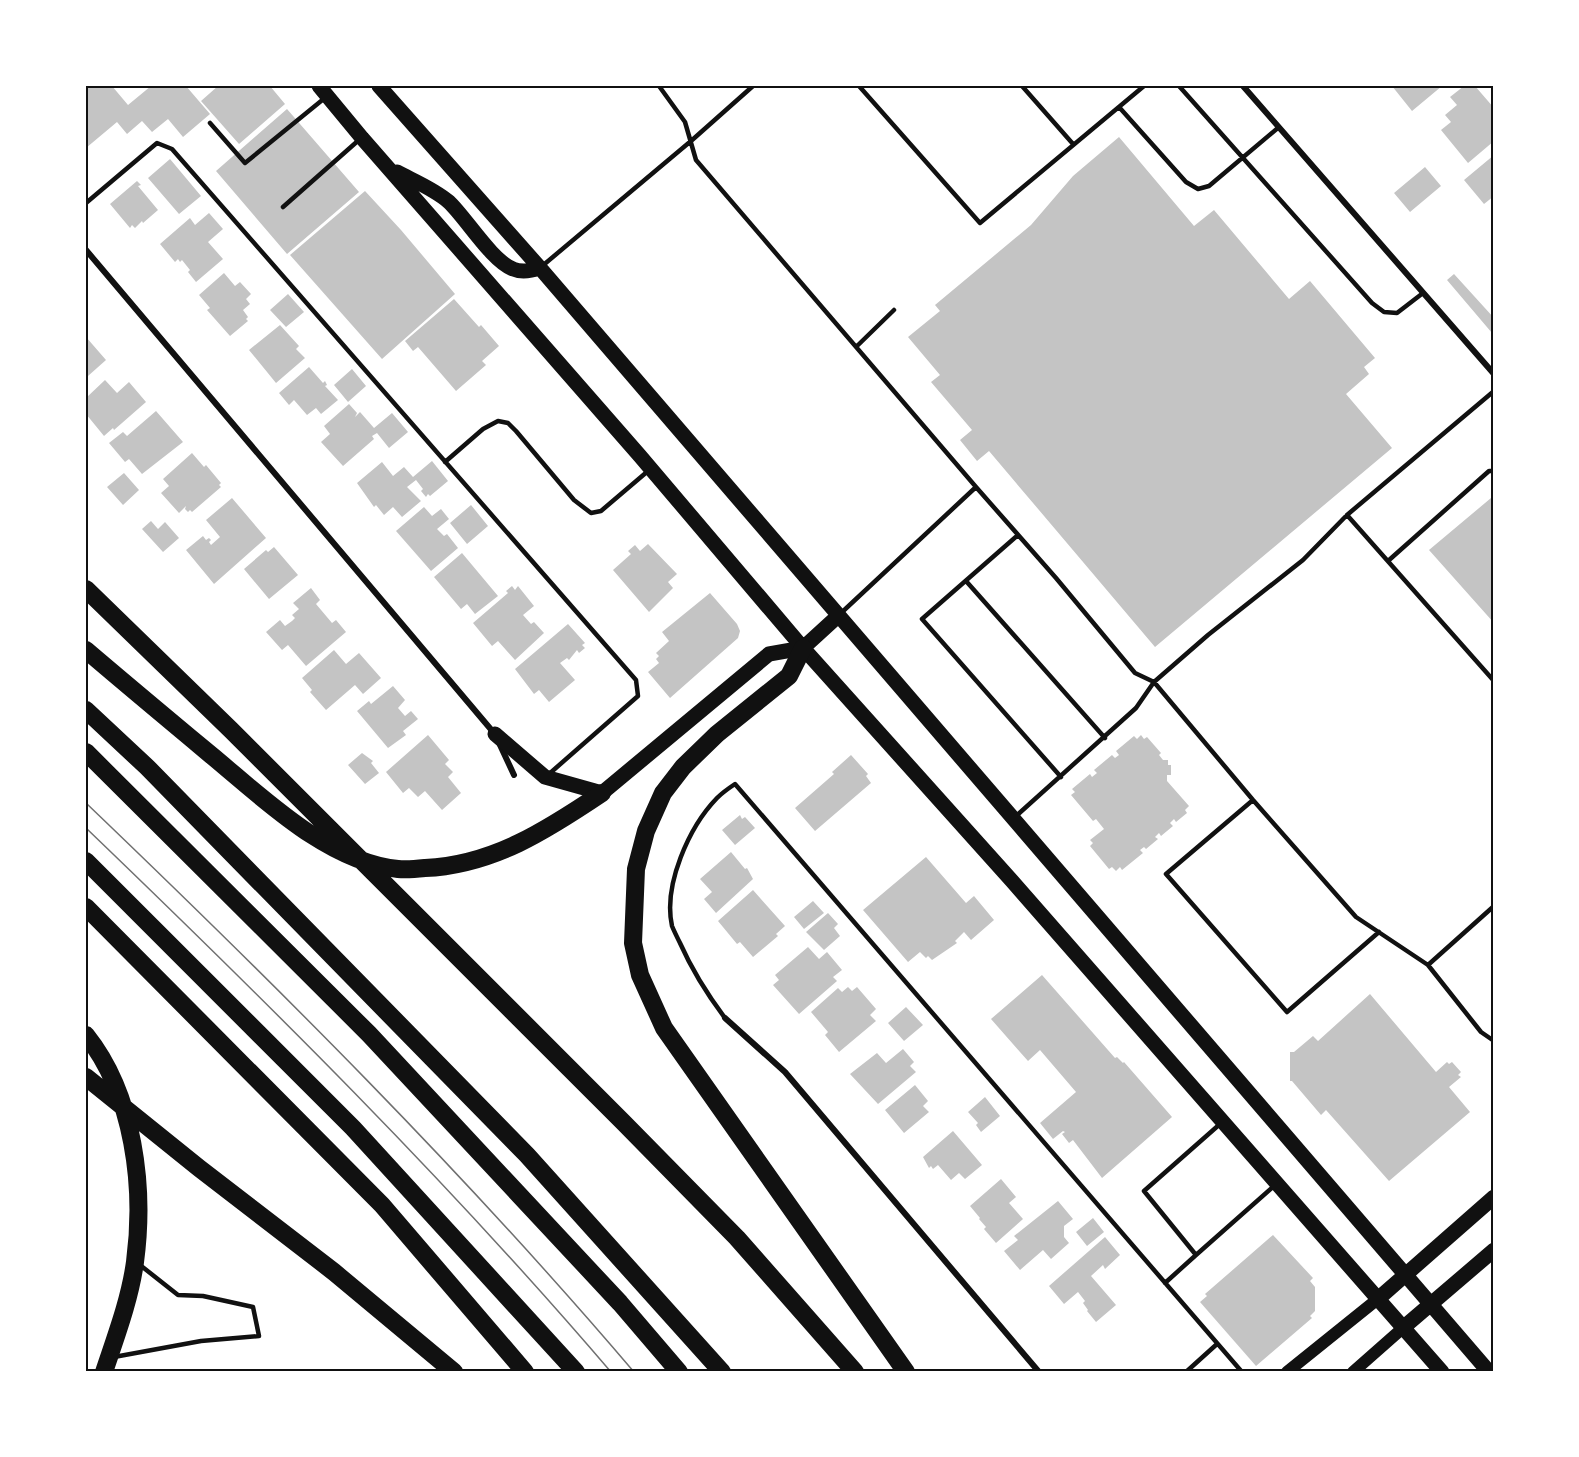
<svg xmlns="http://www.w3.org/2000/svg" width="1579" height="1457" font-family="Signika,sans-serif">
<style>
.building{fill:#c4c4c4}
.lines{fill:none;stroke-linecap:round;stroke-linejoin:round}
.service{stroke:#111;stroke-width:4.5}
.minor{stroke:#111;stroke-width:6}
.secondary{stroke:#111;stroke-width:12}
.primary{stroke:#111;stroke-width:15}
.motorway{stroke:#111;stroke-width:18}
.tram{stroke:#707070;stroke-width:1.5}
.neatline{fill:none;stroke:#111;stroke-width:2}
</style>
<rect width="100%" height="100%" fill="#fff"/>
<path class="building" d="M86 86H112L128 105 151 86H186L210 114 183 137 168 119 152 132 142 121 127 134 117 122 86 148Z
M218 86H270L285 104 239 144 201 101Z
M1392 86H1442L1412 111Z
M1464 86H1475L1494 108V141L1468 163 1441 130 1451 122 1445 115 1457 105 1450 97Z
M287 109 359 192 287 254 216 171Z
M1119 137 1194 226 1214 210 1289 299 1310 281 1375 358 1364 367 1369 374 1346 394 1392 448 1155 647 989 451 977 461 960 440 972 430 931 382 940 375 908 337 940 311 935 305 1031 225 1073 176Z
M1494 155V196L1484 204 1464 180Z
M170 159 201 196 179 214 148 178Z
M1425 167 1441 186 1410 212 1394 193Z
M137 181 141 185 138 186 158 210 143 223 142 221 135 228 132 225 130 228 110 204Z
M365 191 401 230 455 294 382 359 290 255Z
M209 213 223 229 208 242 223 259 196 282 188 272 190 270 182 260 180 262 178 259 175 262 160 244 190 218 195 225Z
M224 273 235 286 240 282 251 294 246 299 250 304 243 310 248 317 246 319 248 321 230 336 207 310 210 308 199 295Z
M1454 274 1494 318 1492 333 1447 280Z
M288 294 304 312 286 327 270 310Z
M454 299 479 327 481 325 499 346 482 361 486 365 456 391 418 347 413 351 405 341Z
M280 325 299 346 296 349 305 358 276 383 249 350Z
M86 337 106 360 88 376 86 372Z
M309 367 323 383 325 381 327 385 325 386 338 400 321 414 316 408 307 415 294 400 289 405 279 393Z
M352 369 366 386 348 402 334 385Z
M105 380 117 393 129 382 146 402 114 430 113 428 104 436 86 414V398Z
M349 404 357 413 355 417 360 412 374 428 392 413 408 432 389 448 377 433 372 436 374 439 343 466 321 442 330 434 324 426Z
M156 411 183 442 142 474 129 459 125 462 109 443 123 432 127 436Z
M192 453 204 467 206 465 221 483 219 485 221 487 192 512 190 510 188 512 185 509 186 506 179 513 161 493 169 486 163 479Z
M432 461 448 481 430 496 428 494 426 497 421 491 423 489 416 480 407 487 421 501 402 517 393 507 384 515 376 505 374 507 357 483 382 462 393 476 404 467 413 477Z
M124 473 139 490 123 505 107 487Z
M232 498 266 538 214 584 186 550 203 536 206 540 209 538 211 540 209 542 211 545 220 537 206 520Z
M1491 498 1494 501V623L1429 550Z
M471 505 488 526 467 544 450 523Z
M424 507 432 516 441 509 449 519 437 529 444 536 447 534 458 548 431 571 396 531Z
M151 521 158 529 165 522 179 538 163 552 142 529Z
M648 544 677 574 668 582 673 588 649 612 613 570 631 554 628 551 635 545 640 551Z
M274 547 298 575 269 599 244 569 266 550 268 552Z
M462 553 498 596 475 614 467 604 461 609 434 577Z
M512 586 515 590 518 586 534 606 523 615 531 624 534 622 544 633 515 660 498 641 492 646 473 623 508 593 506 591Z
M311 588 320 600 316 604 332 623 336 620 346 632 306 666 288 645 282 650 266 632 280 620 285 626 292 621 295 618 292 615 299 609 293 603Z
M710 593 737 624 740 631 738 638 670 698 648 672 659 663 656 659 659 656 656 653 669 641 662 632Z
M568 624 585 643 582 645 585 648 579 653 577 650 569 660 567 658 560 663 575 680 549 702 539 690 534 694 515 669Z
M334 650 346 664 359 653 381 678 363 694 355 685 326 710 310 692 312 690 302 678Z
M393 686 405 700 398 708 405 716 411 711 418 719 403 731 406 735 388 748 357 711 369 701 371 704Z
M428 735 449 760 445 764 453 772 448 777 461 793 442 810 425 791 418 797 409 788 403 793 386 772Z
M1141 735 1144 739 1147 737 1161 753 1159 755 1163 760H1168V765H1171V775H1167V781L1189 806 1185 810 1187 813 1176 822 1174 819 1170 823 1173 826 1161 836 1159 833 1155 837 1158 839 1146 849 1144 847 1140 850 1143 853 1122 870 1120 867 1116 871 1112 867 1109 869 1090 846 1093 843 1090 840 1104 829 1096 819 1093 821 1071 795 1075 792 1072 789 1090 774 1092 777 1097 773 1094 770 1112 755 1115 758 1119 755 1116 751 1134 736 1137 739Z
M362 753 373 761 371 763 379 773 365 784 348 765Z
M851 755 868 774 866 776 871 783 815 831 795 808 834 774 832 772Z
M740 815 742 819 745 817 755 828 735 845 722 830Z
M731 852 745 869 747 868 753 879 716 913 704 899 712 892 700 879Z
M926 857 966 903 974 896 994 920 971 940 964 932 955 941 957 943 932 960 928 956 926 958 920 952 908 962 863 910Z
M753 890 785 926 776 934 778 936 753 957 740 942 737 944 718 921Z
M813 901 824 913 804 929 794 917Z
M828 913 838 924 834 928 840 936 824 950 806 932Z
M808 947 819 959 827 952 842 970 833 977 837 981 799 1014 773 985 779 980 775 975Z
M1042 975 1115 1058 1117 1057 1123 1063 1124 1062 1172 1117 1102 1178 1073 1140 1069 1143 1062 1134 1065 1132 1063 1131 1053 1139 1040 1123 1076 1092 1040 1050 1028 1061 991 1019Z
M848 987 852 991 857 987 876 1009 870 1015 876 1021 839 1052 825 1035 828 1032 811 1012 838 988 842 992Z
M1370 994 1436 1072 1447 1062 1449 1064 1452 1062 1461 1072 1458 1075 1461 1077 1449 1087 1470 1112 1389 1181 1326 1110 1321 1115 1292 1081H1290V1052H1294L1313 1036 1318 1041Z
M906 1007 923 1025 904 1041 888 1023Z
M903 1049 914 1062 910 1066 916 1072 878 1104 850 1074 877 1053 886 1063Z
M915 1085 928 1101 923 1106 929 1112 904 1133 885 1110Z
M985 1097 1000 1116 981 1132 976 1125 978 1123 968 1112Z
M953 1131 982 1165 965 1179 959 1173 951 1180 938 1165 933 1169 931 1166 929 1168 923 1157Z
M1001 1179 1016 1197 1009 1203 1023 1219 996 1243 984 1229 986 1227 979 1219 980 1218 970 1206Z
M1058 1201 1073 1219 1064 1226V1237L1069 1243 1051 1259 1043 1250 1020 1270 1004 1251 1018 1240 1014 1236Z
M1093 1218 1104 1232 1087 1246 1076 1232Z
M1273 1235 1313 1278 1310 1281 1315 1287V1311L1310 1316 1312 1318 1256 1366 1200 1302 1207 1296 1205 1294Z
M1105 1237 1120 1255 1105 1269 1103 1265 1091 1276 1116 1305 1096 1322 1087 1311 1088 1310 1083 1303 1085 1301 1078 1292 1064 1304 1049 1286Z"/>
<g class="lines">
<path class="service" d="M659 86 685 122 696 160 976 487 1056 578 1135 673 1154 682 1253 800 1356 917 1428 965 1481 1032 1494 1041
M859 86 980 223 1144 86
M1022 86 1073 144
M1179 86 1372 303 1384 312 1397 313 1423 293
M1119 107 1186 182 1198 189 1209 186 1279 127
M210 123 245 163 326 97
M86 203 157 143 172 149 636 680 638 696 549 774
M283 207 360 139
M541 267 691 141 753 86
M856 347 894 310
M445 462 483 429 498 421 508 423 516 431 574 500 591 513 601 511 648 471
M1347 515 1494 681
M1018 535 922 619 1061 777
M1388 561 1489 471H1494
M966 581 1105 738
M840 614 976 487
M1253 800 1166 874 1287 1012 1379 932
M1015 817 1136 708 1154 682 1208 635 1303 560 1347 515 1494 391
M1428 965 1494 906
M725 1018C707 994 692 970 680 943 677 937 674 931 672 926 663 885 689 827 717 798 722 793 729 788 735 784L1242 1372
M1220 1124 1144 1191 1196 1255 1274 1186
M1165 1283 1196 1255
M114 1357 201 1341 259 1336 253 1307 203 1296 178 1295 140 1265
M1186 1372 1217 1344"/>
<path class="minor" d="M1243 86 1494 374
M86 250 494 733
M500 745 514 775
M725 1018 785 1072 1039 1372"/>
<path class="secondary" d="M1287 1372 1379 1298
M1353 1372 1404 1327"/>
<path class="primary" d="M319 86 362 138 640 456 803 648 1012 881 1442 1372
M379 86 540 268 1489 1372
M397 172C414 181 434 189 449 202 466 218 492 261 513 269 522 273 531 271 540 268
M495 734 545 777 602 793 769 654 803 648 838 616
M1379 1298 1494 1197
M1404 1327 1494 1250"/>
<path class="motorway" d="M86 589 231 730 623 1122 737 1238 855 1372
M803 648 789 676 717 734 683 767 663 793 646 831 636 869 633 943 640 975 664 1028 906 1372
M86 650C127 685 169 720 211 755 263 798 328 862 398 869 407 870 416 869 425 868 493 865 547 830 602 793
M86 710 147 767 527 1155 722 1372
M86 752 369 1034 620 1303 679 1372
M86 861 353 1128 576 1372
M86 907 382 1205 525 1372
M86 1035C134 1095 145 1187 135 1262 130 1299 116 1336 104 1372
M86 1077 199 1168 334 1272 454 1372"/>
<path class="tram" d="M86 803C276 985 463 1171 634 1372
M86 828C267 1002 447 1180 611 1372"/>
</g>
<rect width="1579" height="1457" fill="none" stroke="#ffffff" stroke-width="174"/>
<rect x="87" y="87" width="1405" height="1283" class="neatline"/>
</svg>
